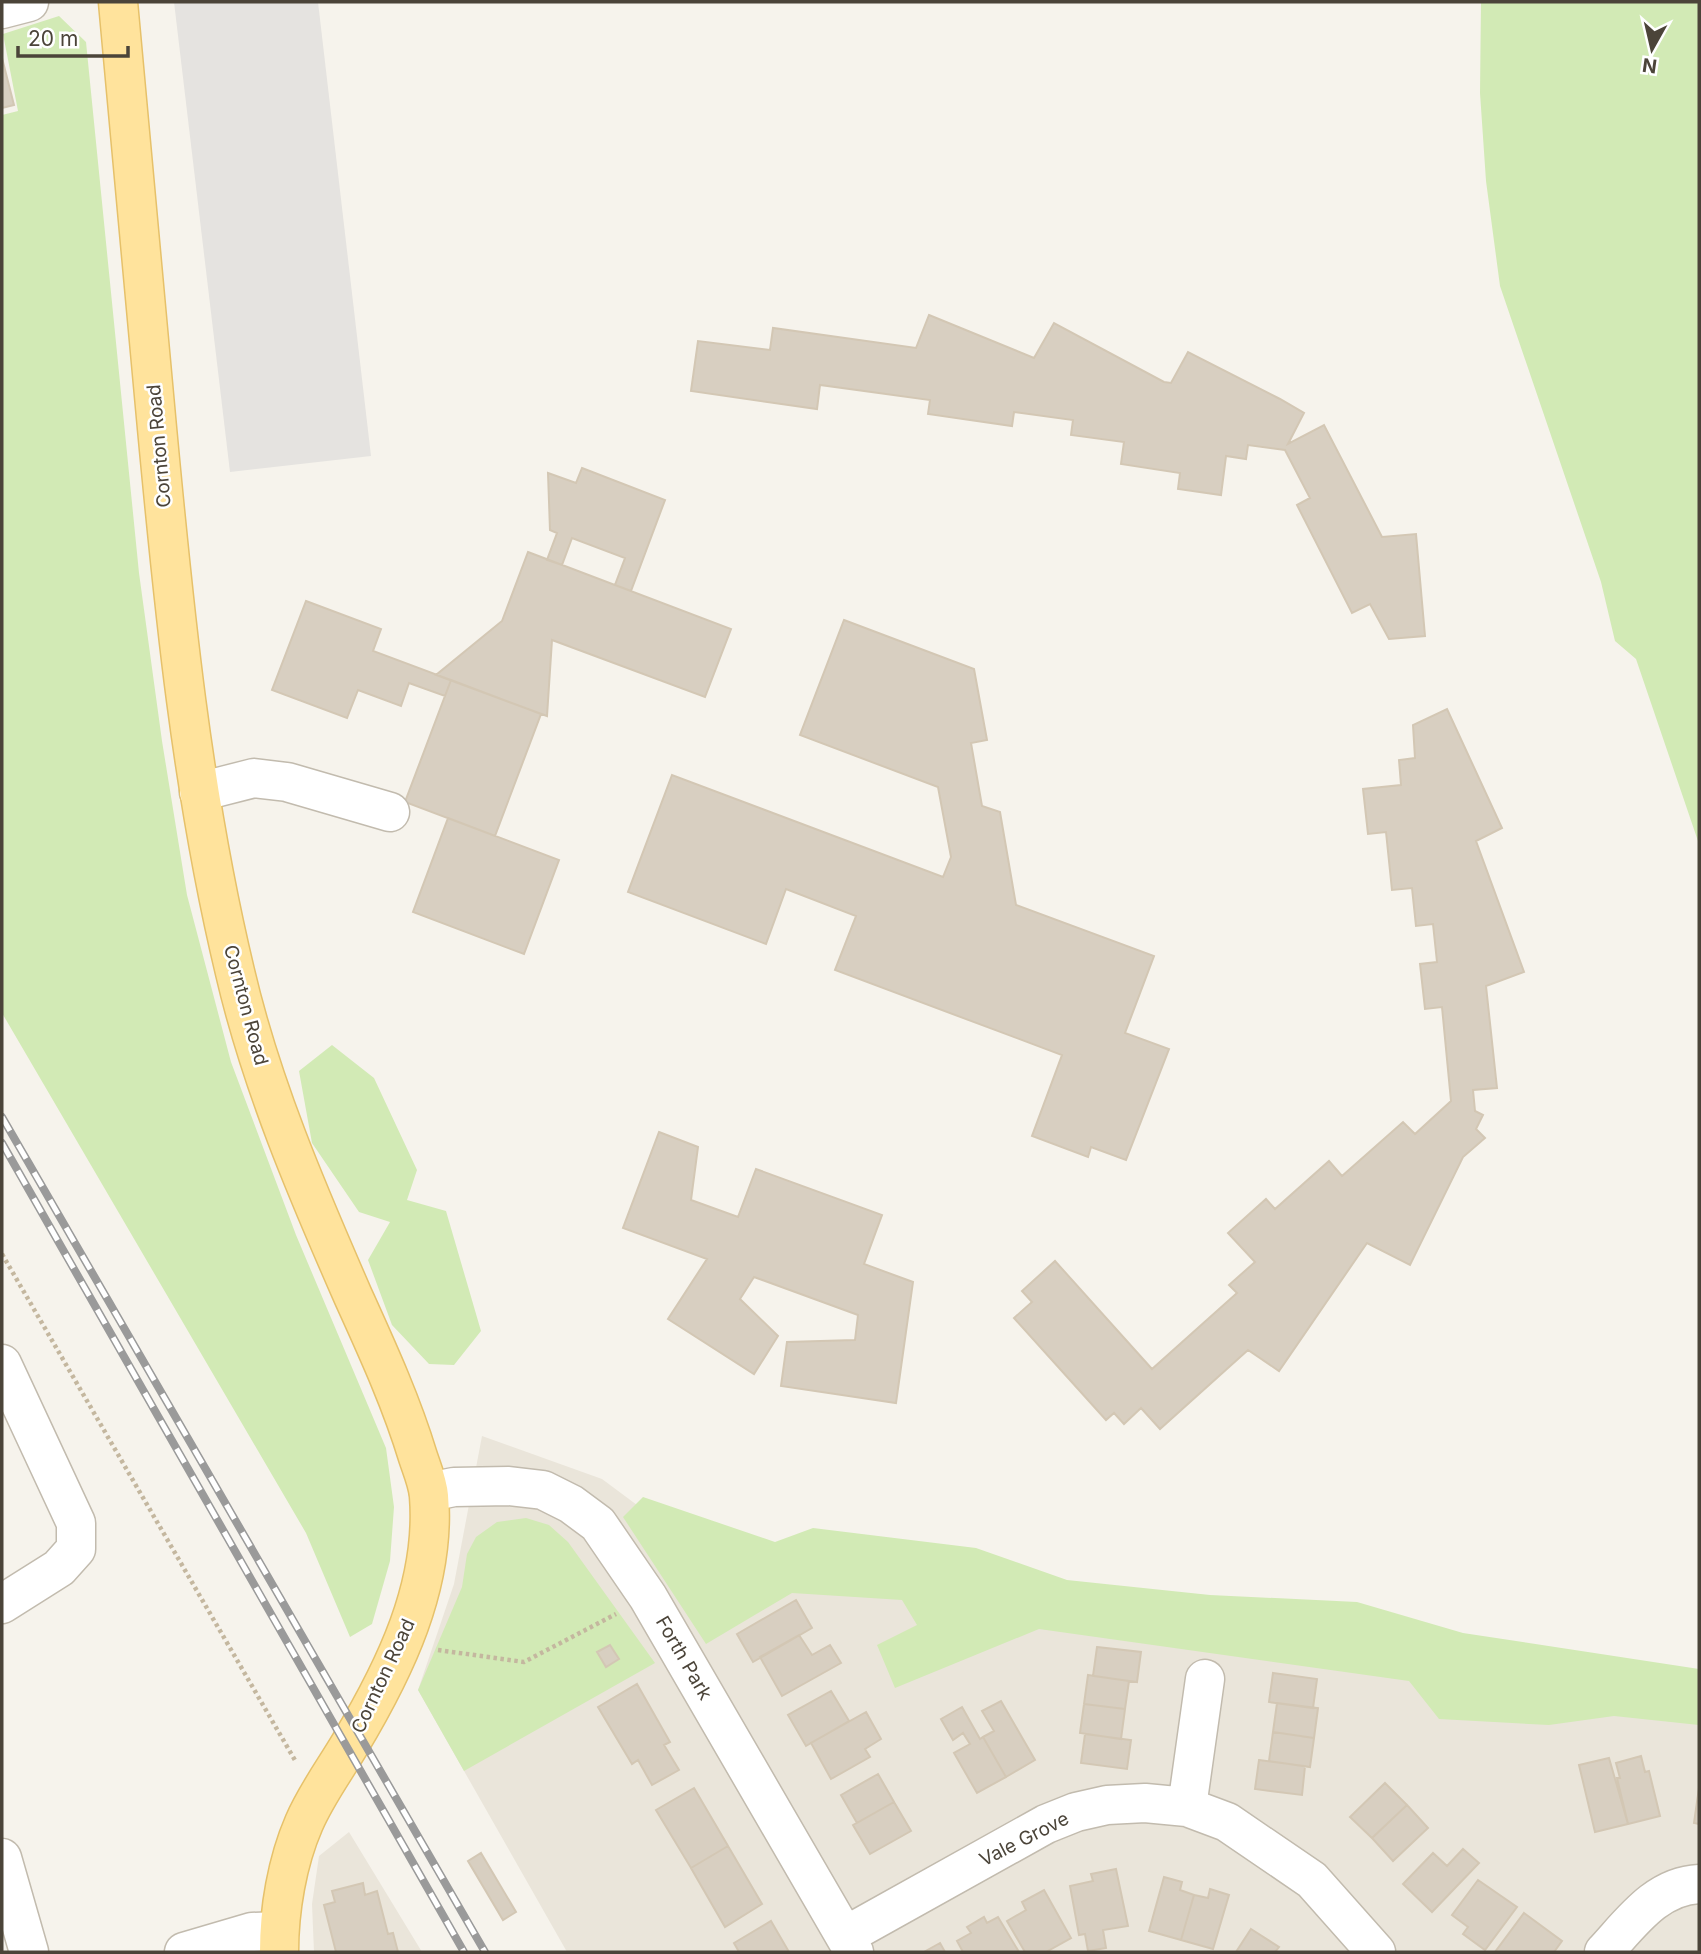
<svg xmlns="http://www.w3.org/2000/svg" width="1701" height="1954" font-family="Inter,sans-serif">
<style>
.residential{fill:#eae5da}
.green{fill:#d2eab5}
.parking{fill:#e5e3e0}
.building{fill:#d8cfc1;stroke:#d3c7b4;stroke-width:2}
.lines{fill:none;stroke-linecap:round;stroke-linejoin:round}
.minor-casing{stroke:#c2bbae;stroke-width:41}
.major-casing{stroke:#e6c16a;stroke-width:41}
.path{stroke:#c4b79f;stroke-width:4.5;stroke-dasharray:3.5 3.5;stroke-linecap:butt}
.minor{stroke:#fff;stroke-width:38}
.major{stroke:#ffe39c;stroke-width:38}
.rail-casing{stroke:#9a9a9a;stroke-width:8}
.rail{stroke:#fff;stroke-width:5;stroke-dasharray:16;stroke-linecap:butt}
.labels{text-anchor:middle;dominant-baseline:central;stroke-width:5;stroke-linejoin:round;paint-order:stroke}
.street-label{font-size:19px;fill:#4b4439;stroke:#fff}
</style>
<rect width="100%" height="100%" fill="#f6f3ec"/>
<path class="residential" d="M482 1436 602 1479 711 1560 1699 1698V1952H567L418 1690 454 1584Z
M349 1832 422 1952H314L312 1904 319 1856Z"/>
<path class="green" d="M1481 2H1699V844L1636 659 1615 641 1601 582 1500 286 1486 181 1480 93Z
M59 16 86 42 139 573 162 741 187 895 231 1062 296 1235 386 1448 394 1507 390 1561 372 1624 350 1637 306 1533 2 1013V115L18 111 3 34Z
M332 1045 374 1078 417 1170 407 1200 446 1211 481 1331 454 1365 429 1364 392 1325 368 1260 390 1222 359 1212 312 1143 299 1071Z
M643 1497 775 1542 813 1528 976 1548 1067 1580 1210 1595 1357 1602 1463 1633 1699 1669V1725L1614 1716 1549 1725 1439 1719 1409 1681 1039 1629 895 1688 877 1645 917 1625 902 1600 792 1593 706 1644 623 1517Z
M526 1518 549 1525 568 1542 655 1663 464 1771 418 1690 462 1587 467 1554 476 1537 497 1522Z"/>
<path class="parking" d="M174 2H318L371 456 230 472Z"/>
<path class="building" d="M2 58 14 105 2 108Z
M929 315 1034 358 1054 323 1164 382 1171 383 1188 352 1280 399 1304 413 1288 444 1324 425 1382 537 1416 534 1425 636 1389 639 1370 604 1352 613 1297 505 1310 498 1285 450 1248 445 1246 459 1226 456 1221 495 1178 489 1180 473 1121 464 1124 442 1071 435 1073 420 1014 412 1012 426 928 414 930 400 820 385 817 409 691 391 698 341 770 350 773 328 916 348Z
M582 468 665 500 631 591 615 585 625 558 572 538 562 565 547 560 557 533 550 530 548 473 576 483Z
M528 552 731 629 705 697 552 640 547 716 436 675 502 621Z
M306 601 381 629 373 651 451 680 445 696 409 683 401 706 358 690 347 718 272 690Z
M844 620 974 669 987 740 971 743 982 806 1000 812 1016 905 1154 956 1125 1033 1169 1049 1126 1160 1091 1147 1088 1157 1032 1136 1062 1055 835 970 856 916 786 889 766 944 628 892 672 775 943 877 951 857 938 787 800 735Z
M451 680 541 714 495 836 405 802Z
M1447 709 1502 828 1476 841 1524 972 1486 986 1497 1088 1473 1090 1475 1111 1483 1115 1476 1129 1485 1138 1463 1157 1410 1265 1367 1243 1279 1371 1248 1350 1160 1429 1141 1408 1124 1424 1114 1413 1106 1420 1014 1318 1032 1302 1022 1291 1055 1261 1152 1369 1237 1293 1229 1285 1255 1262 1228 1233 1266 1199 1275 1209 1329 1161 1342 1176 1403 1122 1415 1134 1451 1101 1442 1007 1425 1009 1420 964 1437 962 1433 924 1416 926 1412 888 1392 890 1386 832 1368 834 1363 789 1401 785 1399 760 1415 758 1413 725Z
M448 818 559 860 524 954 413 912Z
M659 1132 698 1147 691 1200 738 1217 756 1169 882 1215 864 1264 913 1282 896 1403 781 1386 787 1342 855 1340 858 1315 754 1277 740 1299 778 1336 754 1374 668 1319 707 1259 623 1228Z
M796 1600 812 1628 753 1662 737 1634Z
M799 1635 812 1655 830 1645 841 1663 782 1696 760 1657Z
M610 1645 619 1659 606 1667 597 1652Z
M1097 1647 1141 1652 1137 1682 1093 1676Z
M1273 1673 1317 1679 1313 1708 1269 1702Z
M1088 1675 1129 1681 1125 1709 1084 1704Z
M637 1684 670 1742 664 1745 679 1770 652 1785 638 1760 632 1764 598 1707Z
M831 1691 849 1721 806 1746 788 1715Z
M1001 1701 1035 1760 1006 1777 983 1737 994 1731 982 1711Z
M1277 1703 1318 1708 1314 1738 1273 1732Z
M1084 1704 1125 1709 1121 1739 1080 1733Z
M962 1707 980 1739 983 1737 1006 1777 977 1793 954 1753 970 1744 963 1733 953 1740 941 1719Z
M866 1712 881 1739 865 1749 870 1757 831 1779 811 1743Z
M1273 1732 1314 1738 1310 1767 1269 1761Z
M1085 1734 1131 1740 1127 1769 1081 1763Z
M1641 1756 1645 1772 1649 1771 1660 1816 1628 1824 1617 1778H1620L1616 1763Z
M1609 1758 1628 1824 1595 1832 1579 1765Z
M1259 1760 1305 1766 1302 1795 1255 1789Z
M878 1774 894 1802 857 1823 841 1795Z
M1385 1783 1407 1805 1372 1838 1350 1817Z
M694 1788 728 1846 691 1868 656 1810Z
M1699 1788V1824L1694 1823Z
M894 1802 911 1831 870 1854 853 1825Z
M1407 1805 1428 1828 1393 1861 1372 1838Z
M728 1846 762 1904 725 1927 691 1868Z
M1463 1849 1479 1863 1432 1912 1403 1884 1433 1853 1447 1866Z
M481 1853 516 1912 503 1920 468 1861Z
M1116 1869 1128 1926 1103 1930 1106 1948 1088 1951 1085 1934 1079 1935 1070 1886 1093 1881 1091 1874Z
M1164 1877 1182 1882 1180 1890 1194 1895 1181 1940 1149 1931Z
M1478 1880 1517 1907 1485 1950 1463 1934 1468 1927 1452 1915Z
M363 1883 365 1895 377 1891 388 1934 393 1933 398 1952H336L324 1905 335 1902 332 1891Z
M1210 1889 1229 1895 1213 1949 1181 1940 1194 1895 1208 1898Z
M1044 1890 1071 1938 1046 1952H1025L1007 1921 1026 1910 1022 1902Z
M1524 1913 1562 1941 1554 1952H1495Z
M984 1917 987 1923 998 1917 1019 1952H963L957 1941 971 1933 967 1927Z
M771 1921 789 1952H739L734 1943Z
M1251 1929 1279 1947 1275 1952H1236Z
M940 1943 945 1952H924Z"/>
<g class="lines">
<defs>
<path id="minor" d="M2 9 29 2
M199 792 254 778 287 782 390 812
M2 1364 76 1523V1549L59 1568 2 1604
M429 1492 454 1487 509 1486 543 1490 571 1504 598 1524 648 1597 854 1952
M1187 1807 1205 1679
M2 1858 29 1952
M845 1936 1046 1824 1076 1812 1107 1805 1145 1803 1187 1807 1227 1822 1312 1880 1376 1952
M184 1952 252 1932 279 1931
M1604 1952C1631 1923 1656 1886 1699 1884"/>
<path id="major" d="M118 2C131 144 144 286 157 428 174 610 192 793 235 972 261 1084 307 1191 353 1296 377 1349 401 1401 418 1457 422 1469 428 1483 429 1496 436 1585 395 1669 350 1744 334 1771 316 1795 304 1823 287 1862 279 1910 279 1952"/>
</defs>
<use href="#minor" class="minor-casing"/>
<use href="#major" class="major-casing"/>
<path class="path" d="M2 1254 296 1762
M438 1650 524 1662 616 1614"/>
<use href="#minor" class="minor"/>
<use href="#major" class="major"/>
<defs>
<path id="rail" d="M2 1117 485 1952
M2 1143 464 1952"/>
</defs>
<use href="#rail" class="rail-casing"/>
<use href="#rail" class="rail"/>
</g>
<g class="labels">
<g class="street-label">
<text transform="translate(159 446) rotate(-95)">Cornton Road</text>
<text transform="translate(246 1005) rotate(75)">Cornton Road</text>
<text transform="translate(684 1658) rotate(60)">Forth Park</text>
<text transform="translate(383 1676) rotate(-65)">Cornton Road</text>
<text transform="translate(1024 1839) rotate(-27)">Vale Grove</text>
</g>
</g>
<rect width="1701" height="1954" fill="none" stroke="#4b4439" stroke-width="7"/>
<g transform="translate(1652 49) rotate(188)" stroke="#ffffff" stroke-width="5" paint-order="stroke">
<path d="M0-5L12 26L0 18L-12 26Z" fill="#4b4439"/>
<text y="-10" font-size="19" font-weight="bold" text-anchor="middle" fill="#4b4439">N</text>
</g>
<path d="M18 46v10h110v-10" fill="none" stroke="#4b4439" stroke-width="3.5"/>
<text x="28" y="46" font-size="21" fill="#4b4439" stroke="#ffffff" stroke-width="5" paint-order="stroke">20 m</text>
</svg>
